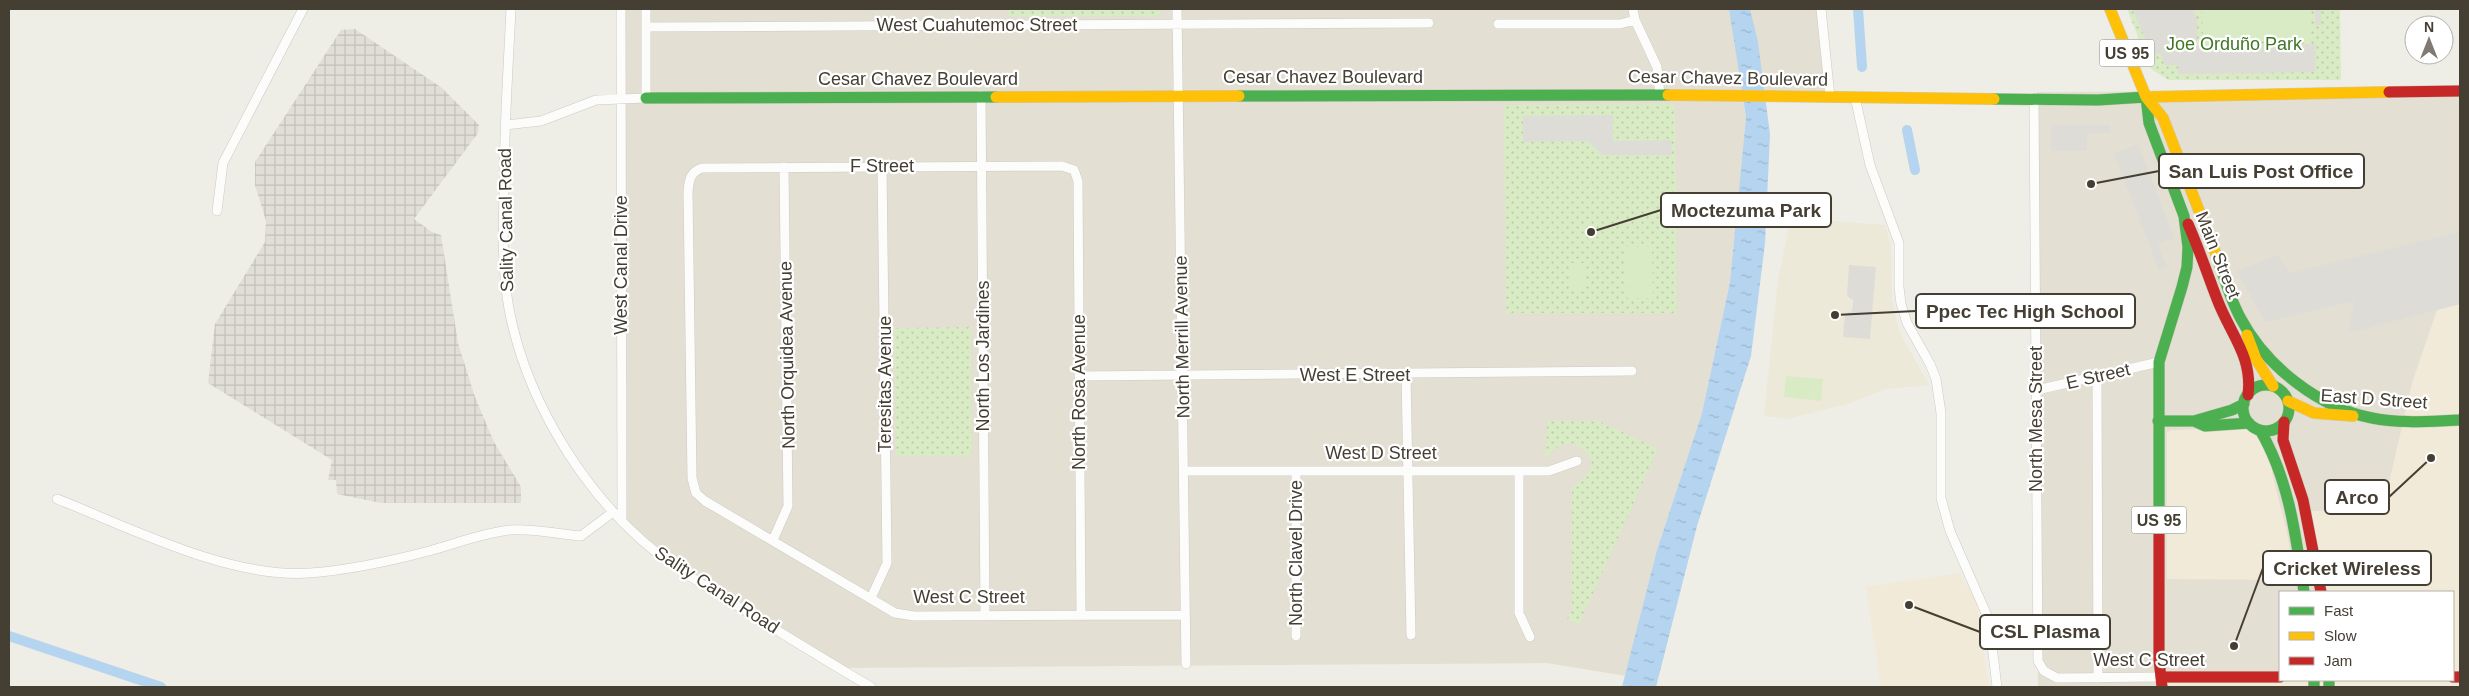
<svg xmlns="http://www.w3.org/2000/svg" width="2469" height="696" font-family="Arial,sans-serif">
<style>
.residential{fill:#e3dfd3;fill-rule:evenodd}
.commercial{fill:#f2ead8}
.industrial{fill:url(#industrial-grid)}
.education{fill:#ede9d8}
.park{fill:url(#park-dots)}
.garden{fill:#d9ebc4}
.parking{fill:#dddcd6}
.water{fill:url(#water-ripples)}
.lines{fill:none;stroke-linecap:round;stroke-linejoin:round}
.canal{stroke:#b4d4ef;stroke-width:10}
.street-casing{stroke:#cccac4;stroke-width:10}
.fast-casing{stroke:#cecabd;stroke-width:12}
.slow-casing{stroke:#cecabd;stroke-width:12}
.jam-casing{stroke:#cecabd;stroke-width:12}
.street{stroke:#fcfcfb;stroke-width:9}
.fast{stroke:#4caf50;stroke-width:11}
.slow{stroke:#ffc107;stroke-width:11}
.jam{stroke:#c62828;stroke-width:11}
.labels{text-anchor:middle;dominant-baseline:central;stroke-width:4.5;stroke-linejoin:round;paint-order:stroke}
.shield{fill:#fff;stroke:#7c7870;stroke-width:1}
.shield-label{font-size:16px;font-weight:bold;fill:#443e33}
.street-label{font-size:18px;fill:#443e33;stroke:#fff}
.park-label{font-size:18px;fill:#3f7725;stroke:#fff}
.leader{fill:none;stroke:#443e33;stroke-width:2}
.callout-dot{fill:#443e33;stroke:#fff;stroke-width:2}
.callout{fill:#fff;stroke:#443e33;stroke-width:2}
.callout-label{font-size:19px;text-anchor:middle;font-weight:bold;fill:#443e33}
</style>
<defs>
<pattern id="industrial-grid" width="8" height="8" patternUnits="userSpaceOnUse" patternTransform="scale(1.25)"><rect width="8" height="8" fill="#e1ded7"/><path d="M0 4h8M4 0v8" fill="none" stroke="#c2c0b9"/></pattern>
<pattern id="park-dots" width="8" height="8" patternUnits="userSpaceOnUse" patternTransform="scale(1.25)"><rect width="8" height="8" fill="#d9ebc4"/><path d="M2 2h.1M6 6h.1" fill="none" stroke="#bbcba9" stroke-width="1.8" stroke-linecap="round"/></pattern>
<pattern id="water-ripples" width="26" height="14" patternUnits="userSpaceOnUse" patternTransform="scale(1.25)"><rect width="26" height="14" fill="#b4d4ef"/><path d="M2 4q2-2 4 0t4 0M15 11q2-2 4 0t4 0" fill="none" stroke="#9cb7cd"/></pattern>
</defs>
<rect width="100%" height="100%" fill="#eeede6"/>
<path class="residential" d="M621 9H1821L1830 97 1742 96 1746 117 1730 282 1702 413 1657 550 1626 676 1547 663 838 668 675 567 622 520Z
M2460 90V687H2038L2037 92ZM2280 592H2453V680H2280Z"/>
<path class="commercial" d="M2460 304V687H2161V677L2453 680V592H2326L2311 511 2383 509 2412 383 2437 310Z
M2244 428 2255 433 2263 442 2273 462 2272 473 2287 533 2295 580 2167 579V432L2172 430Z
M1959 573 1976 600 1989 687H1881L1866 587Z"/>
<path class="industrial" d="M355 29 442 88 479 125 478 133 414 219 432 232 441 235 458 343 475 397 494 442 521 487V503H381L337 494 336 480H328L332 460 208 383 215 324 265 242 266 221 255 185V162L341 30Z"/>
<path class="education" d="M1791 218 1885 225 1891 246 1892 299 1899 331 1929 385 1886 389 1847 404 1787 419 1764 416 1778 280Z"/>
<path class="park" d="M1008 9H1164V10L1157 16H1008Z
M2127 9H2340L2341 80H2168L2151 69Z
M1675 104 1677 313H1506L1504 105Z
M971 327 972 456H896L894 328Z
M1547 421H1599L1658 449 1579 624 1567 619 1572 609V488L1589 473 1592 461 1585 450 1573 443 1559 446 1546 457Z"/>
<path class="garden" d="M2202 9H2310L2311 40 2203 41Z
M1626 247H1652L1653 298H1627Z
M1570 263H1584L1585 289H1570Z
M1786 376 1823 379 1821 401 1784 397Z"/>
<path class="parking" d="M2133 9H2193L2197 20V45L2201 46 2316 44 2315 72 2178 74V65H2165L2160 53 2152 56Z
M2315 9H2321V25H2315Z
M1613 115V141L1671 140 1672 155H1602L1588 141 1523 142V116Z
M2051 125H2110V133H2087V151H2051Z
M2138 144 2174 238 2158 244 2167 267 2159 270 2114 154Z
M2460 232V304L2348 333 2354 301 2265 322 2237 271 2278 255 2290 273Z
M1849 265 1876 267 1870 339 1843 337 1845 314 1852 311 1853 305V300L1847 296Z"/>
<path class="water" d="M1729 9H1750L1758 42 1770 134 1765 243 1751 356 1697 526 1656 687H1622L1657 550 1702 413 1730 282 1746 117Z"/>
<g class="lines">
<path class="canal" d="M1858 9 1862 67
M1907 130 1915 170
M9 636 161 687"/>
<defs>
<path id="street" d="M511 9C508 70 504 130 504 191 503 230 502 270 509 309 528 408 593 510 676 567 698 582 721 596 744 610 786 636 828 662 871 687
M621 9 622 520
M1177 9 1186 664
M1633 9 1635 20 1657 67 1660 95
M1821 9 1830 97
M1498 24H1620L1635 20
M646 27 1429 23
M981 96 985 615
M1855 97 1870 165 1899 243V287L1901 304 1907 323 1930 364 1936 379 1941 413V498L1950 531 1989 620 1997 687
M2034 99 2038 661 2044 671 2057 678 2161 677
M505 125 541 121 596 100 646 98V9
M217 211 223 163 303 9
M1406 374 1411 635
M1079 376 1632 371
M2097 376 2098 678
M2037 390 2159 362
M1184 471H1549L1577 461
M1296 471V636
M1519 471V613L1530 637
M57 499C131 528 230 579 310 573 349 570 391 561 429 551 455 544 482 533 510 530 532 528 558 534 581 536L613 512
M773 540 788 506 784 167
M871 598 887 563 882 166
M1081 615 1078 181 1074 170 1062 166 702 168C690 172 689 180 688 192L692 478 696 493 705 501 895 613 914 616 1185 615"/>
<path id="fast" d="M1239 96 1668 95
M2146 97 2149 123 2184 216 2188 247 2187 267 2182 287 2159 362V519
M646 98 996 97
M1994 99 2098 100 2146 97
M2219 262C2225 281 2231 301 2241 319 2266 366 2319 408 2372 418 2401 424 2431 421 2460 420
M2243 408a23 23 0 1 1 46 0a23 23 0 1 1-46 0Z
M2158 421H2194L2205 426 2249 423
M2194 421 2232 410 2244 404
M2260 430C2289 479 2296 536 2304 592
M2314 680V687
M2329 680V687"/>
<path id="slow" d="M2110 9 2146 97 2163 118 2219 262
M1668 95 1994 99
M996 97 1239 96
M2146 97 2389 92
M2247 335 2256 359 2273 386
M2288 401 2314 413 2353 416"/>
<path id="jam" d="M2389 92 2460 91
M2188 224C2199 249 2207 273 2217 299 2230 334 2253 356 2248 395
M2284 422 2283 440 2303 500 2321 592
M2159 519V660L2162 687
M2161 677H2280
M2453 677H2460"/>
</defs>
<use href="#street" class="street-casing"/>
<use href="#fast" class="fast-casing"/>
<use href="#slow" class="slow-casing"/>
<use href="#jam" class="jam-casing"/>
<use href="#street" class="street"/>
<use href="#fast" class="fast"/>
<use href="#slow" class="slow"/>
<use href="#jam" class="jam"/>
</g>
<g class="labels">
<g class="shield">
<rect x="2099.5" y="39.5" width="55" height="27" rx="4"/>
<rect x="2131.5" y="506.5" width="55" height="27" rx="4"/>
</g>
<g class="shield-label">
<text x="2127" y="53">US 95</text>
<text x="2159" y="520">US 95</text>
</g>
<g class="street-label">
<text x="977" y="25">West Cuahutemoc Street</text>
<text x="1323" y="77">Cesar Chavez Boulevard</text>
<text transform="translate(1728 78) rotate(1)">Cesar Chavez Boulevard</text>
<text x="918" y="79">Cesar Chavez Boulevard</text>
<text x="882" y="166">F Street</text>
<text transform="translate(506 220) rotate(-91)">Sality Canal Road</text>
<text transform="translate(2218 255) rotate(68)">Main Street</text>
<text transform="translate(621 265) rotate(-90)">West Canal Drive</text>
<text transform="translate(1182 337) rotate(-91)">North Merrill Avenue</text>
<text transform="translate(787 355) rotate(-91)">North Orquidea Avenue</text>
<text transform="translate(983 356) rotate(-90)">North Los Jardines</text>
<text x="1355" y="375">West E Street</text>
<text transform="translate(2098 376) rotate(-13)">E Street</text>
<text transform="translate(885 384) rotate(-90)">Teresitas Avenue</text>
<text transform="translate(1079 392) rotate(-90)">North Rosa Avenue</text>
<text transform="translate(2374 399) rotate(4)">East D Street</text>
<text transform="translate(2036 419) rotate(-90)">North Mesa Street</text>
<text x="1381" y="453">West D Street</text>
<text transform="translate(1296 553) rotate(-90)">North Clavel Drive</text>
<text transform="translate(717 590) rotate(33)">Sality Canal Road</text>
<text x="969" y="597">West C Street</text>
<text x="2149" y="660">West C Street</text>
</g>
<g class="park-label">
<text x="2234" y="44">Joe Orduño Park</text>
</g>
</g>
<path class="leader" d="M2091 184L2159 171M1591 232L1661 210M1835 315L1916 311M2431 458L2389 497M2234 646L2263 568M1909 605L1980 632"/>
<g class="callout-dot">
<circle cx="2091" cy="184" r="5"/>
<circle cx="1591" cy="232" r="5"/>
<circle cx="1835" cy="315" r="5"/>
<circle cx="2431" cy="458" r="5"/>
<circle cx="2234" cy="646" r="5"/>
<circle cx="1909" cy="605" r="5"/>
</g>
<g class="callout">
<rect x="2159" y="154" width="205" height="34" rx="5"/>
<rect x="1661" y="193" width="170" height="34" rx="5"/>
<rect x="1916" y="294" width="219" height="34" rx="5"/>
<rect x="2325" y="480" width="64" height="34" rx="5"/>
<rect x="2263" y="551" width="168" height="34" rx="5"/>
<rect x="1980" y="615" width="130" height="34" rx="5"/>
</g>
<g class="callout-label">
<text x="2261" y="178">San Luis Post Office</text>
<text x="1746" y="217">Moctezuma Park</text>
<text x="2025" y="318">Ppec Tec High School</text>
<text x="2357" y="504">Arco</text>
<text x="2347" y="575">Cricket Wireless</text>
<text x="2045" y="638">CSL Plasma</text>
</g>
<rect width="2469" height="696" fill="none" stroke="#443e33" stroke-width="20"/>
<rect x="2279" y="591" width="175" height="90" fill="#ffffff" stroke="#b4b2ad"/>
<rect x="2289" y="607" width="25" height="8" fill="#4caf50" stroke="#b4b2ad"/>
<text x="2324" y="616" font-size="15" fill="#443e33">Fast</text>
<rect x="2289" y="632" width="25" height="8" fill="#ffc107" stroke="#b4b2ad"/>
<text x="2324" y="641" font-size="15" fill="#443e33">Slow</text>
<rect x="2289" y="657" width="25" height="8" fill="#c62828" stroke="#b4b2ad"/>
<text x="2324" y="666" font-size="15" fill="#443e33">Jam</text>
<g transform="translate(2429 40)"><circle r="24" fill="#ffffff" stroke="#b4b2ad"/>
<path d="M0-4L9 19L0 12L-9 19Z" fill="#807b72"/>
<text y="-8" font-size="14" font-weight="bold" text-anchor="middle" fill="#443e33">N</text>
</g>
</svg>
